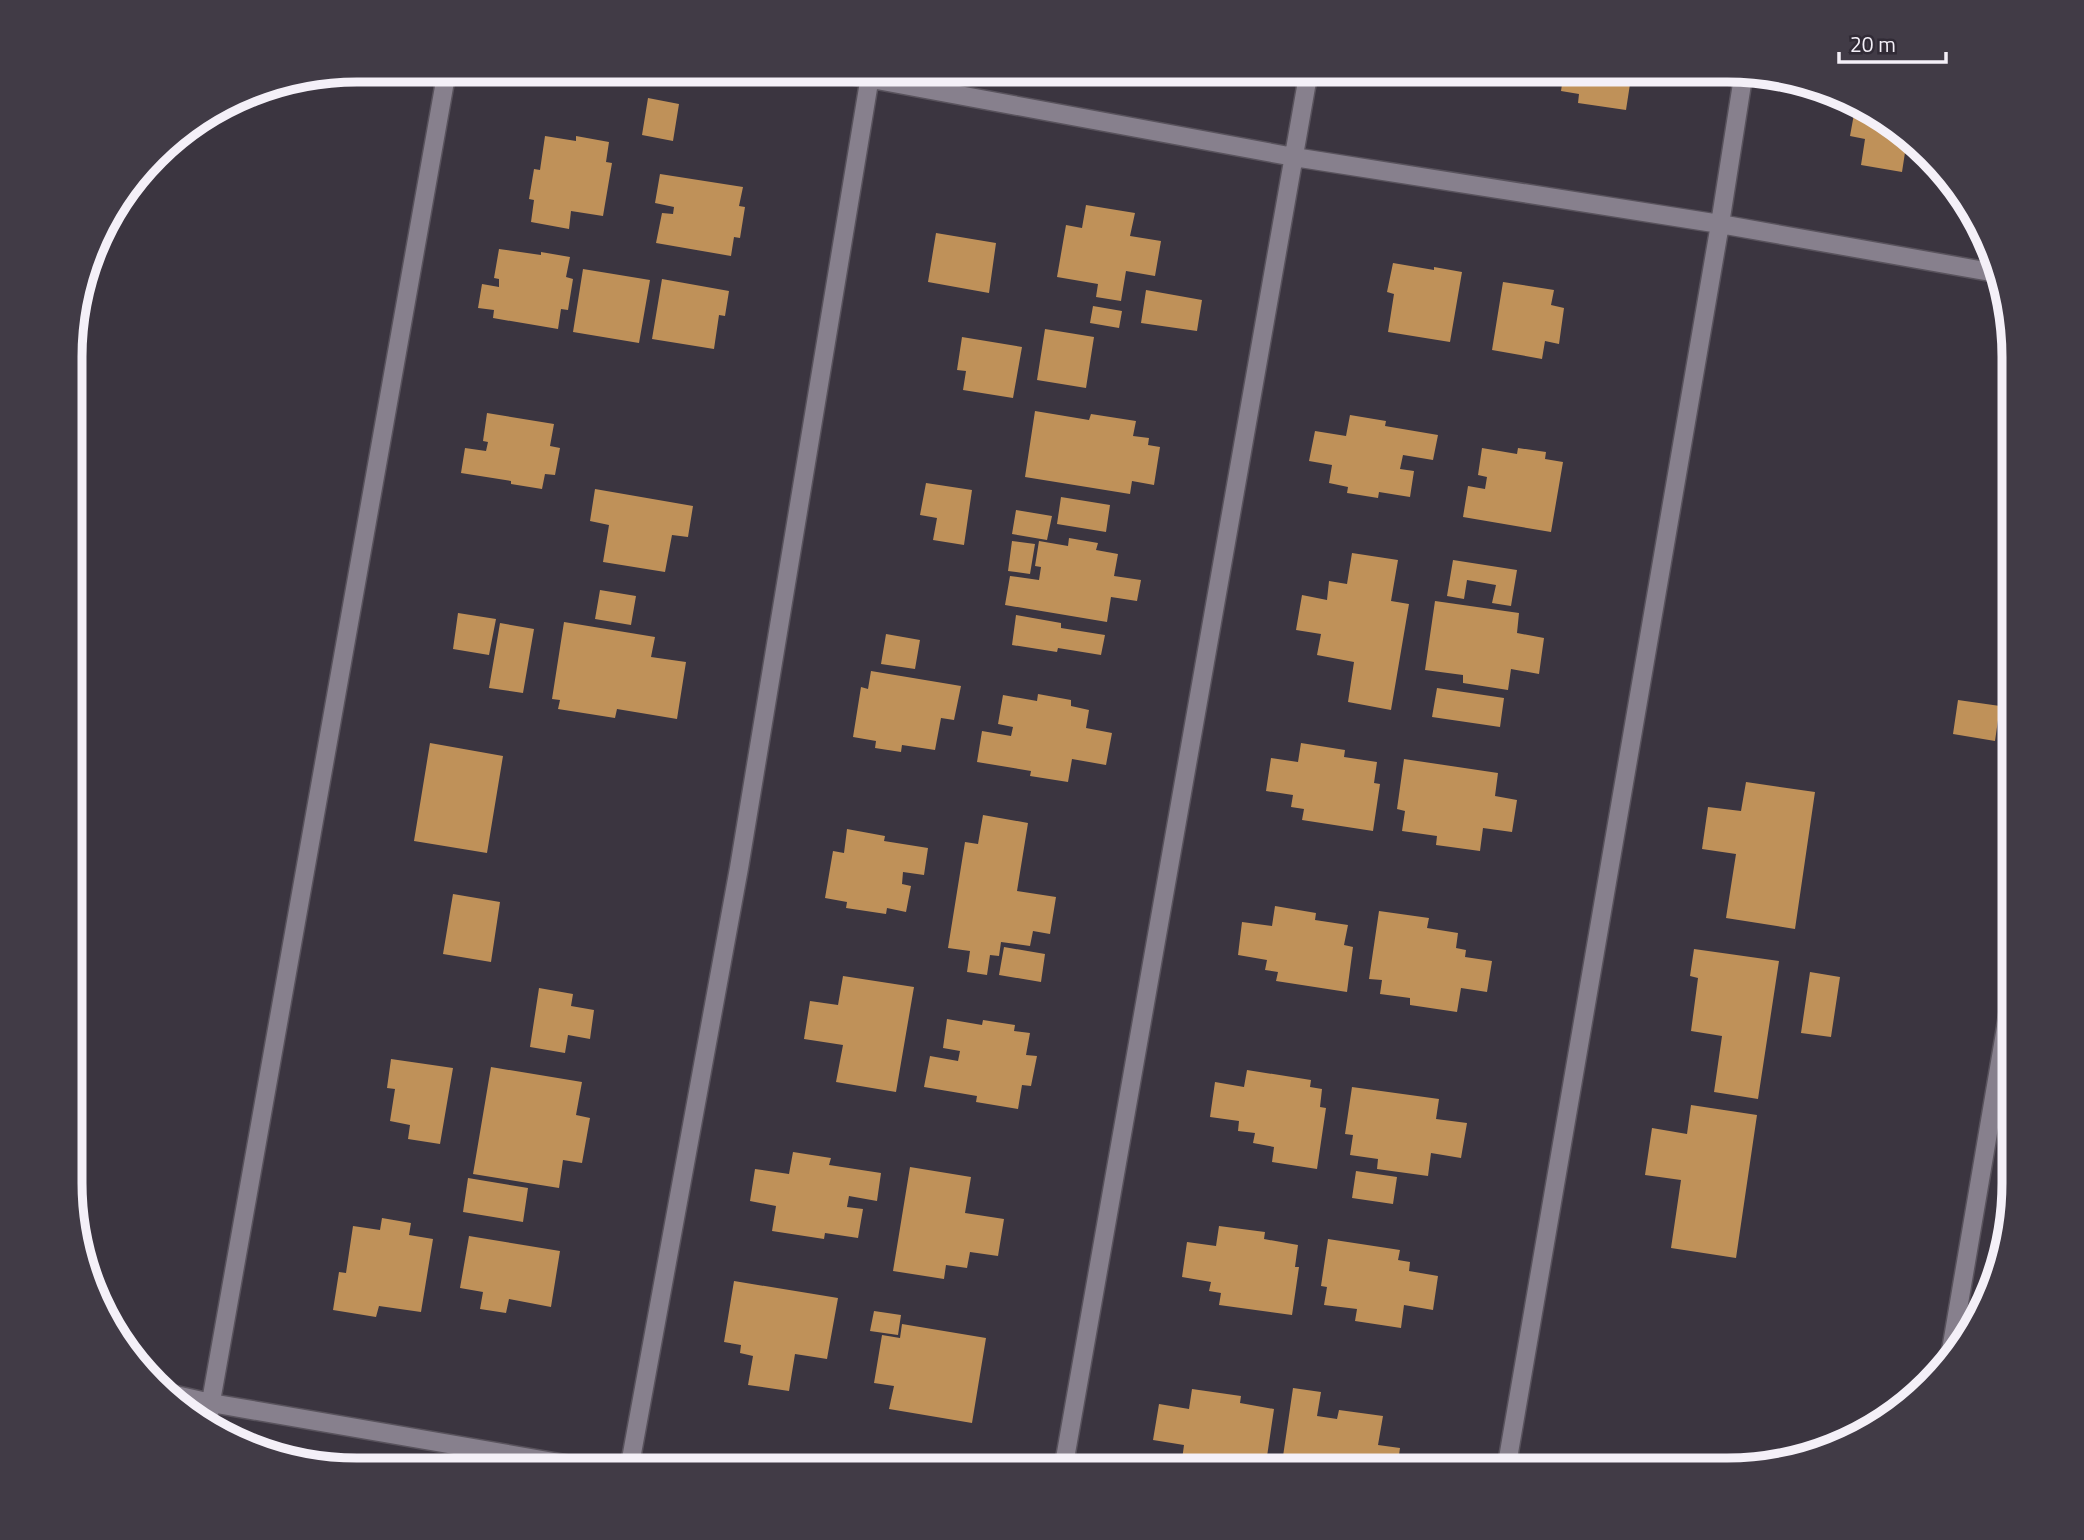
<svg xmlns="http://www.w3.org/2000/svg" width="2084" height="1540" font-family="'Titillium Web',sans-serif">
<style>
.building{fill:#bf9159}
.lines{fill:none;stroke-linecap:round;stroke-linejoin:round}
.minor-casing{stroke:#59535d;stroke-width:21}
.minor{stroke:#87808d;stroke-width:18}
.rim{fill:none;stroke:#f4f0f8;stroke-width:9}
</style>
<rect width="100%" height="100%" fill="#3b3540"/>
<path class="building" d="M1564 71H1632L1626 110 1578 103 1579 94 1561 91Z
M648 98 679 104 673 141 642 135Z
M1856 103 1902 130 1916 147 1906 146 1902 172 1861 165 1865 139 1850 136Z
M545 136 576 141V136L609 142 606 162 612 163 603 216 571 211 569 229 531 222 534 200 529 199 534 169 540 170Z
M660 174 743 187 739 206 745 207 740 238 734 237 731 256 656 243 662 213 673 214 674 207 655 203Z
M1086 205 1135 213 1130 236 1161 241 1155 276 1126 271 1121 301 1096 297 1098 284 1057 277 1066 225 1082 228Z
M936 233 996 243 989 293 928 282Z
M499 249 541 255V252L570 257 566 277 573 279 568 310 561 309 558 329 493 318 494 310 478 308 482 284 499 287V279L494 278Z
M1393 263 1434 270V267L1462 272 1450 342 1388 332 1394 294 1387 292Z
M583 269 650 280 639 343 573 332Z
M662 279 729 291 725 316 719 315 714 349 652 339Z
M1503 282 1554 290 1551 305 1564 308 1559 344 1545 341 1542 359 1492 350Z
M1146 290 1202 300 1197 331 1141 323Z
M1093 306 1122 311 1119 328 1090 323Z
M1045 329 1094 337 1086 388 1037 380Z
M962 337 1022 347 1013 398 963 390 966 371 957 370Z
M1035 411 1089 420 1091 414 1136 421 1133 436 1149 438 1148 445 1160 447 1154 485 1132 481 1130 494 1025 477Z
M487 413 554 424 550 446 560 448 555 475 545 474 542 489 511 484V481L461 473 465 448 486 451 488 442 483 441Z
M1350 415 1386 421 1385 426 1438 435 1433 460 1403 455 1400 469 1414 471 1410 497 1379 492 1378 498 1347 493 1348 487 1329 483 1332 465 1309 461 1315 431 1346 436Z
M1482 448 1517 454 1518 448 1546 452 1545 459 1563 462 1551 532 1463 517 1468 486 1485 489 1487 477 1478 475Z
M926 483 972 490 964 545 933 540 937 518 920 515Z
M595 489 693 506 688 537 672 535 665 572 603 562 609 525 590 521Z
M1061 497 1110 505 1106 532 1057 524Z
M1016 510 1052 516 1047 540 1012 534Z
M1069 538 1098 543 1096 550 1118 554 1114 576 1141 580 1137 601 1111 597 1107 622 1005 605 1010 576 1039 580 1041 567 1035 566 1039 541 1068 546Z
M1012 541 1035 544 1030 574 1008 571Z
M1352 553 1398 560 1391 601 1409 604 1391 710 1348 702 1354 662 1317 655 1321 634 1296 630 1302 595 1327 600 1329 581 1347 584Z
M1453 560 1517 570 1511 606 1492 603 1496 585 1467 580 1464 599 1447 596Z
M600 590 636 596 631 625 595 619Z
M1435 601 1519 613 1517 633 1544 638 1539 674 1511 669 1508 690 1463 683V675L1425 670Z
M458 613 496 619 489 655 453 649Z
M1016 615 1061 623V628L1105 635 1101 655 1058 648 1057 652 1012 645Z
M564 622 655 637 651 657 686 662 677 719 617 709 615 718 558 709 560 700 552 699Z
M500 623 534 629 523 693 489 688Z
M886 634 920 640 915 669 881 664Z
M871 671 961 686 954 720 941 718 935 750 902 745 901 752 875 748 876 741 853 737 861 687 868 689Z
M1437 688 1504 698 1500 727 1432 717Z
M1038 694 1071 700V706L1089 710 1086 728 1112 733 1106 765 1072 759 1068 782 1030 776 1031 771 977 762 982 731 1011 736 1013 727 998 724 1003 695 1037 701Z
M1958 700 2000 706 1995 741 1953 734Z
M430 743 503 756 487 853 414 841Z
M1301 743 1345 750 1344 757 1377 762 1374 783 1380 784 1373 831 1302 820 1304 809 1291 807 1293 795 1266 791 1271 758 1298 762Z
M1404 759 1498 773 1495 796 1517 800 1512 832 1483 828 1480 851 1436 845 1437 836 1402 831 1405 811 1397 809Z
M1746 782 1815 792 1795 929 1726 918 1736 854 1702 849 1708 807 1741 811Z
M983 815 1028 823 1017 891 1056 897 1050 934 1033 931 1030 946 1001 942 999 956 990 955 987 975 967 972 970 951 948 948 965 842 978 844Z
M847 829 885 836 884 841 928 848 924 875 903 872 902 884 911 886 906 912 887 908 886 914 846 908 847 902 825 898 833 851 844 853Z
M453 894 500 902 491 962 443 954Z
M1275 906 1316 913 1315 920 1348 925 1344 945 1353 947 1347 992 1276 981 1278 972 1265 970 1267 960 1238 955 1242 922 1272 926Z
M1379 911 1429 918 1427 928 1458 933 1456 948 1466 950 1465 957 1492 961 1487 992 1461 988 1457 1012 1410 1005V998L1380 994 1382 980 1369 979Z
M1004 947 1045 954 1041 982 999 975Z
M1694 949 1779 961 1758 1099 1714 1092 1722 1036 1691 1031 1698 978 1690 976Z
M1810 972 1840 977 1831 1037 1801 1033Z
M843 976 914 987 896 1092 836 1082 843 1045 804 1039 810 1001 838 1005Z
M539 988 573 994 571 1006 594 1010 590 1039 568 1035 565 1053 530 1047Z
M947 1019 982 1025 983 1020 1015 1025 1014 1031 1030 1033 1026 1055 1037 1056 1031 1086 1022 1085 1018 1109 976 1102 977 1096 924 1087 930 1056 958 1061 960 1051 943 1048Z
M391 1059 453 1068 440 1144 408 1139 410 1125 390 1121 395 1089 387 1088Z
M491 1067 582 1082 576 1115 590 1118 582 1163 563 1160 559 1188 473 1174Z
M1247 1070 1311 1080 1310 1087 1322 1089 1320 1107 1326 1108 1317 1169 1272 1162 1274 1147 1253 1143 1255 1133 1238 1131 1239 1121 1210 1117 1215 1082 1244 1087Z
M1352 1087 1439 1099 1436 1119 1467 1123 1461 1158 1431 1153 1428 1176 1377 1169 1378 1159 1350 1155 1353 1135 1345 1134Z
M1691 1105 1757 1115 1736 1258 1671 1248 1681 1180 1645 1175 1652 1128 1687 1134Z
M793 1152 831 1158 829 1165 881 1173 877 1201 849 1196 847 1207 863 1209 858 1238 825 1233 824 1239 772 1231 776 1206 750 1201 755 1169 789 1174Z
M910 1167 971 1177 965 1213 1004 1219 998 1256 970 1252 967 1268 946 1265 944 1279 893 1271Z
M1356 1171 1397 1177 1393 1204 1352 1198Z
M468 1178 528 1188 523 1222 463 1212Z
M382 1218 411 1223 409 1235 433 1239 421 1312 379 1306 376 1317 333 1310 339 1272 346 1273 353 1226 380 1230Z
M1219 1226 1265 1232 1264 1239 1298 1245 1295 1267H1299L1292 1315 1219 1305 1221 1293 1209 1291 1211 1282 1182 1277 1187 1242 1216 1246Z
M469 1236 560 1251 551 1307 509 1299 506 1313 480 1309 483 1292 460 1288Z
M1328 1239 1400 1250 1398 1260 1410 1262 1409 1271 1438 1276 1433 1310 1404 1305 1401 1328 1355 1321 1357 1309 1324 1305 1327 1287 1321 1286Z
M734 1281 838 1298 827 1359 795 1354 789 1391 748 1385 753 1356 740 1353 741 1345 724 1342Z
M874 1311 901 1315 898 1335 870 1331Z
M902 1324 986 1338 972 1423 889 1409 894 1386 874 1383 882 1335 900 1338Z
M1293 1388 1321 1392 1317 1416 1337 1419 1339 1410 1383 1416 1378 1445 1400 1448 1397 1470H1281Z
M1192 1389 1241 1396 1240 1403 1274 1409 1265 1470H1201L1181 1467 1184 1445 1153 1440 1159 1404 1189 1409Z"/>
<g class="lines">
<defs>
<path id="minor" d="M823 70 1294 157 1720 224 1996 273
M1949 1362 2013 986
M167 1393 211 1403 600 1470
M207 1424 447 70
M629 1470 739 868 871 70
M1063 1470 1309 70
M1506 1470 1720 224 1744 71"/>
</defs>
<use href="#minor" class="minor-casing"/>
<use href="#minor" class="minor"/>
</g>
<path d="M0 0H2084V1540H0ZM357 82H1727A275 275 0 0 1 2002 357V1183A275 275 0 0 1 1727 1458H357A275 275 0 0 1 82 1183V357A275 275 0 0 1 357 82Z" fill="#413b46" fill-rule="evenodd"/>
<path class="rim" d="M357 82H1727A275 275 0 0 1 2002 357V1183A275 275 0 0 1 1727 1458H357A275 275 0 0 1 82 1183V357A275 275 0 0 1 357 82Z"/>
<path d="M1839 52v10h107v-10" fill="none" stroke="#f4f0f8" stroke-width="3.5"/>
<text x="1850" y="52" font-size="21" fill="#f4f0f8" stroke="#312b36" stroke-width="5" paint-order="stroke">20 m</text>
</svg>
